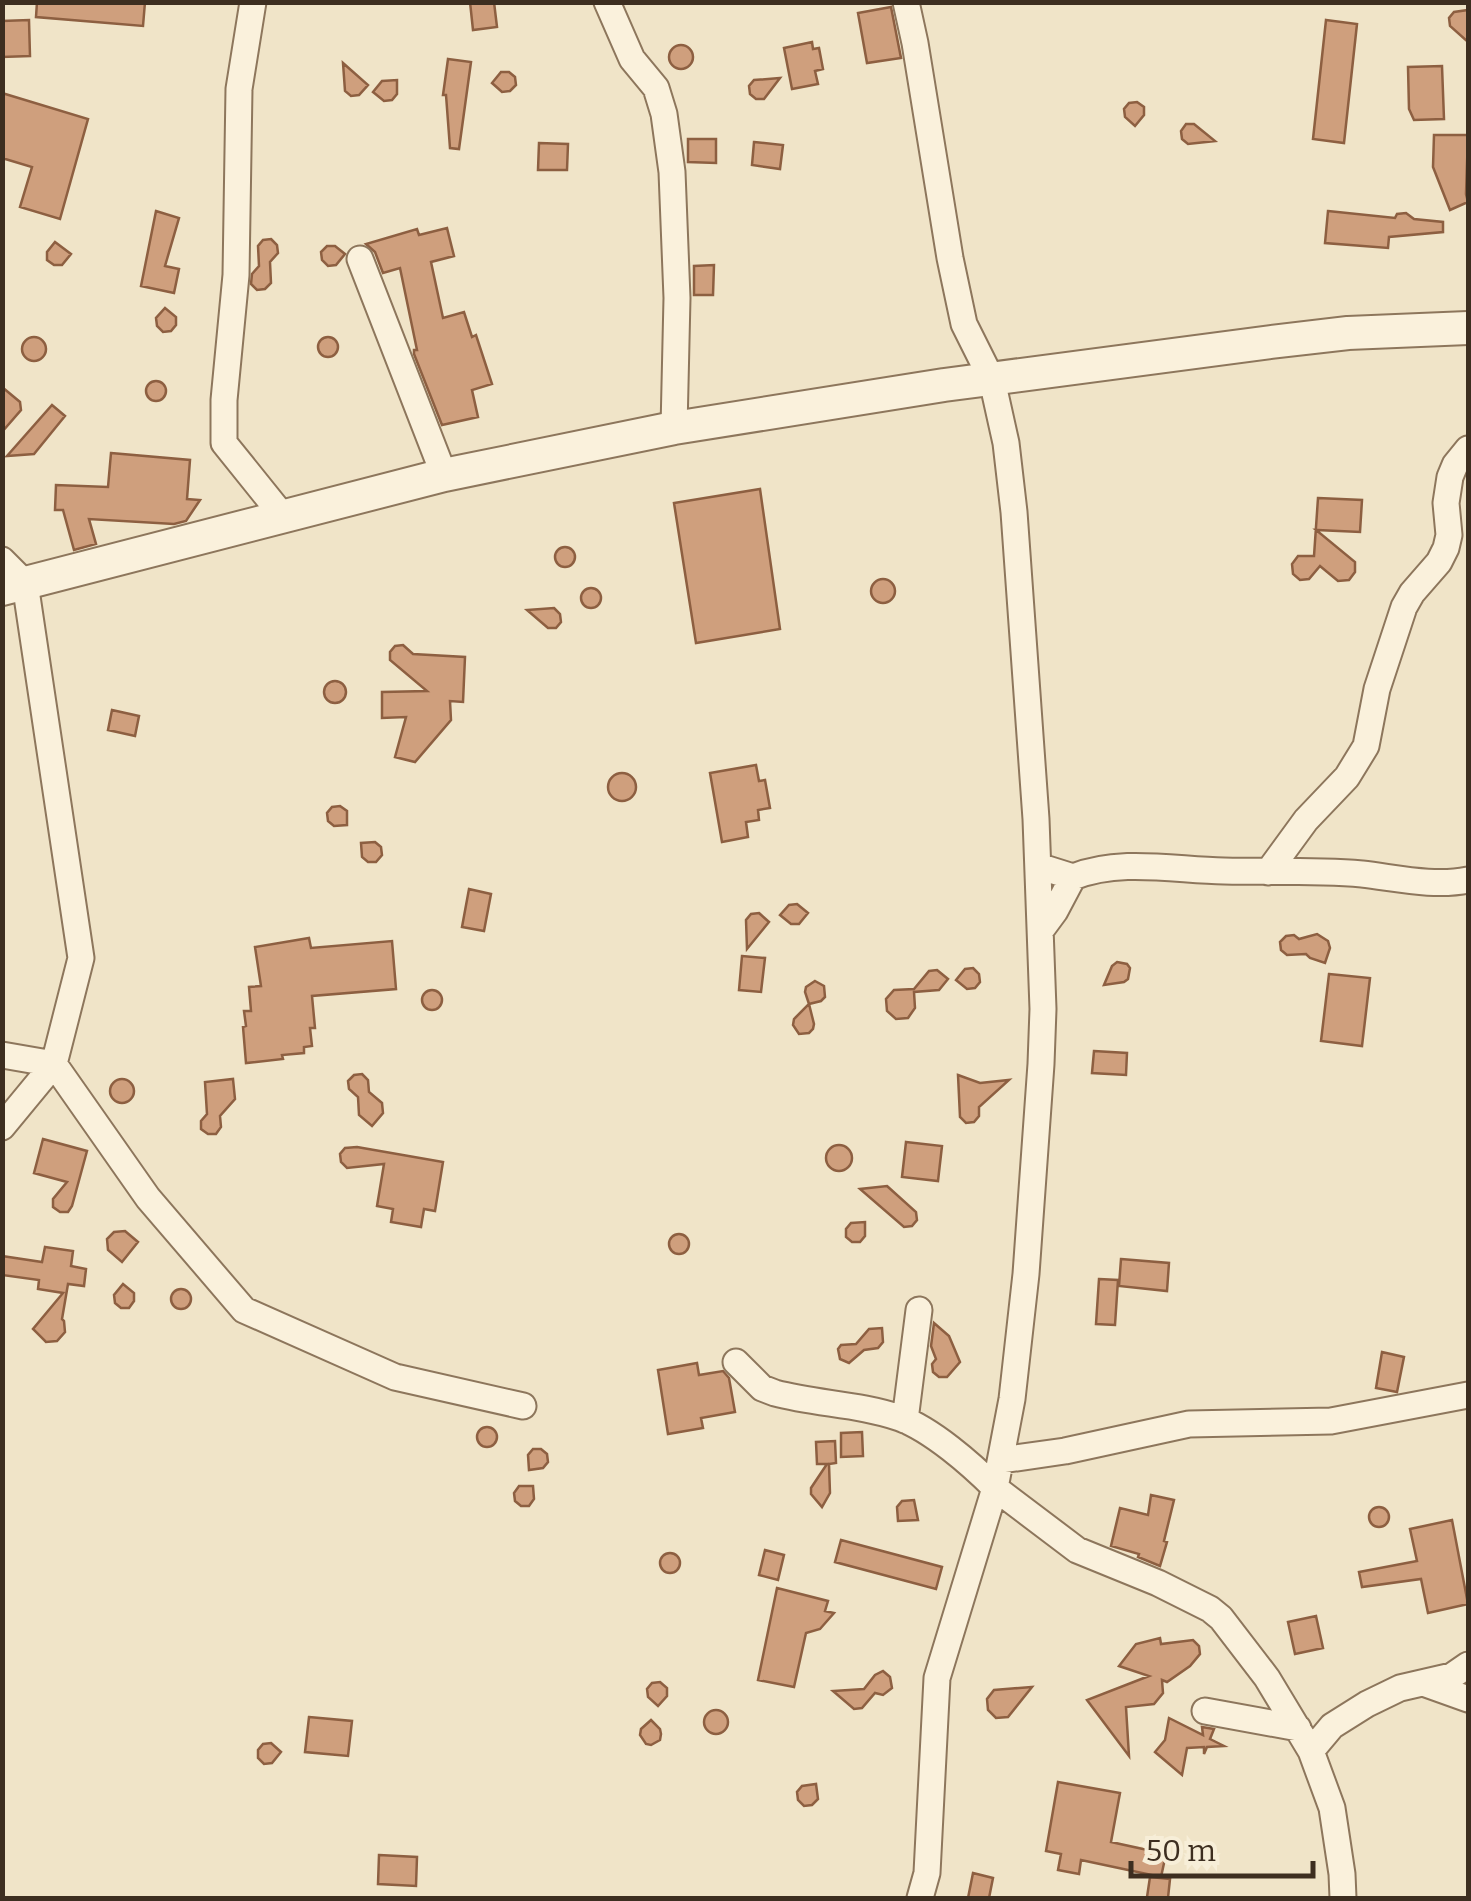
<svg xmlns="http://www.w3.org/2000/svg" width="1471" height="1901" font-family="Bitter,serif">
<style>
.building{fill:#cf9f7d;stroke:#8d5f41;stroke-width:2.5}
.lines{fill:none;stroke-linecap:round;stroke-linejoin:round}
.minor-casing{stroke:#8d765c;stroke-width:29}
.tertiary-casing{stroke:#8d765c;stroke-width:36}
.minor{stroke:#faf1dc;stroke-width:25}
.tertiary{stroke:#faf1dc;stroke-width:32}
</style>
<rect width="100%" height="100%" fill="#f0e4c8"/>
<path class="building" d="M37 2H145L143 26 36 17Z
M470 2H494L497 27 473 30Z
M891 7 901 58 867 63 858 13Z
M1468 10V42L1450 26 1449 18 1454 12Z
M29 20 30 56 2 57V21Z
M1326 20 1357 24 1344 143 1313 139Z
M812 42 813 49 819 48 823 69 815 71 818 84 792 89 784 48Z
M669 57a12 12 0 1 1 24 0a12 12 0 1 1-24 0Z
M448 59 471 62 459 149 450 148 446 95H443Z
M343 63 368 85 359 95 351 96 345 91Z
M1442 66 1444 119 1414 120 1409 109 1408 67Z
M501 72H509L515 77 516 85 510 91 502 92 492 83Z
M780 78 764 99H756L750 94 749 86 754 80Z
M397 80V94L392 100 384 101 373 92 382 81Z
M2 93 88 119 60 219 20 207 32 167 2 158Z
M1137 102 1144 107V115L1135 126 1125 117 1124 109 1129 103Z
M1186 124H1194L1215 141 1188 144 1182 139 1181 131Z
M1434 135H1468L1466 194 1468 202 1450 210 1433 167Z
M688 139H716V163L688 162Z
M754 142 783 145 780 169 752 165Z
M539 143 568 144 567 170H538Z
M156 211 179 218 165 266 179 269 174 293 141 286Z
M1328 211 1395 218 1397 214 1406 213 1414 219 1443 222V232L1389 237 1388 248 1325 243Z
M447 228 454 256 431 262 443 318 464 312 472 337 476 335 492 384 472 390 478 417 442 425 414 354V350H417L400 268 383 273 375 252 366 244 417 229 419 235Z
M271 239 277 245 278 253 270 262 271 283 265 289 257 290 251 284 252 274 259 266 258 246 263 240Z
M55 242 71 254 62 265H54L47 260V252Z
M327 246H335L345 254 336 265 328 266 322 260 321 252Z
M714 265 713 295H694V266Z
M165 308 176 317V325L171 331 163 332 157 326 156 318Z
M22 349a12 12 0 1 1 24 0a12 12 0 1 1-24 0Z
M318 347a10 10 0 1 1 20 0a10 10 0 1 1-20 0Z
M146 391a10 10 0 1 1 20 0a10 10 0 1 1-20 0Z
M2 387 20 402 21 410 2 432Z
M52 405 65 416 34 454 7 456Z
M111 453 190 460 187 499 200 500 186 521 174 524 89 519 96 544 74 550 63 510H55L56 485 108 487Z
M760 489 780 629 696 643 674 503Z
M1318 498 1362 500 1360 532 1316 530 1355 562V572L1349 580 1338 581 1320 566 1309 579 1300 580 1293 574 1292 564 1298 556H1314Z
M555 557a10 10 0 1 1 20 0a10 10 0 1 1-20 0Z
M871 591a12 12 0 1 1 24 0a12 12 0 1 1-24 0Z
M581 598a10 10 0 1 1 20 0a10 10 0 1 1-20 0Z
M554 608 560 614 561 622 556 628H548L527 610Z
M403 645 413 654 465 657 463 702 450 701 451 720 415 762 395 757 406 717 382 718V692L427 691 390 660V652L395 646Z
M324 692a11 11 0 1 1 22 0a11 11 0 1 1-22 0Z
M112 710 139 716 135 736 108 730Z
M756 765 759 781 765 780 770 808 758 810 759 820 746 822 748 837 722 842 710 773Z
M608 787a14 14 0 1 1 28 0a14 14 0 1 1-28 0Z
M340 806 347 811V825L334 826 328 821 327 813 332 807Z
M375 842 381 847 382 855 376 862H368L362 857 361 843Z
M469 889 491 894 484 931 462 927Z
M797 904 808 913 799 924H791L780 915 789 905Z
M759 913 769 922 747 949 746 920 751 914Z
M1317 934 1328 941 1330 948 1325 963 1310 958 1306 954 1287 955 1281 950 1280 942 1286 936 1294 935 1299 939Z
M309 938 311 948 392 941 396 989 312 996 315 1028H310L312 1046 304 1047V1053L282 1055 283 1059 246 1063 243 1027 246 1026 244 1011H251L249 987 261 986 255 947Z
M742 956 765 958 761 992 739 990Z
M1117 962 1127 964 1130 968 1128 979 1124 982 1104 985 1112 966Z
M973 968 979 974 980 982 975 988 967 989 956 980 965 969Z
M937 970 948 979 939 990 914 992 915 1008 908 1018 896 1019 887 1011 886 999 894 990 914 989 929 971Z
M1329 974 1370 978 1362 1046 1321 1041Z
M815 981 824 986 825 997 821 1001 809 1004 814 1024 813 1029 809 1033 799 1034 793 1025 794 1019 809 1004 805 992 806 987Z
M422 1000a10 10 0 1 1 20 0a10 10 0 1 1-20 0Z
M1094 1051 1127 1053 1126 1075 1092 1073Z
M362 1074 368 1080 369 1092 382 1103 383 1113 372 1126 359 1115 358 1097 349 1089 348 1081 354 1075Z
M958 1075 980 1083 1009 1080 979 1107V1116L974 1122 966 1123 960 1117Z
M110 1091a12 12 0 1 1 24 0a12 12 0 1 1-24 0Z
M233 1079 235 1099 220 1116 221 1127 216 1134H208L201 1129V1121L207 1114 205 1082Z
M43 1139 87 1151 72 1206 68 1212H60L53 1207V1199L67 1182 34 1173Z
M906 1142 942 1146 938 1181 902 1177Z
M826 1158a13 13 0 1 1 26 0a13 13 0 1 1-26 0Z
M357 1147 443 1162 435 1211 424 1209 421 1227 391 1222 393 1209 377 1206 384 1164 347 1168 341 1162 340 1154 345 1148Z
M887 1186 916 1212 917 1220 912 1226 904 1227 860 1189Z
M865 1222V1236L860 1242H852L846 1237V1229L851 1223Z
M125 1231 138 1242 122 1262 108 1250 107 1239 114 1232Z
M669 1244a10 10 0 1 1 20 0a10 10 0 1 1-20 0Z
M45 1247 73 1251 71 1266 86 1269 84 1286 68 1284 62 1319 64 1321 65 1332 57 1341 46 1342 33 1329 63 1293 38 1289 39 1280 2 1275V1256L42 1262Z
M1121 1259 1169 1263 1167 1291 1119 1286Z
M1099 1279 1118 1280 1115 1325 1096 1324Z
M123 1284 134 1293V1301L129 1308H121L115 1303 114 1295Z
M171 1299a10 10 0 1 1 20 0a10 10 0 1 1-20 0Z
M934 1323 949 1336 960 1362 947 1377H939L933 1372 932 1364 936 1359 931 1346Z
M882 1328 883 1342 878 1348 864 1350 849 1363 840 1359 838 1349 841 1345 856 1344 869 1329Z
M1382 1352 1404 1357 1397 1392 1376 1388Z
M697 1363 699 1375 723 1371 729 1378 735 1412 701 1418 703 1428 668 1434 658 1370Z
M477 1437a10 10 0 1 1 20 0a10 10 0 1 1-20 0Z
M862 1432 863 1456 841 1457V1433Z
M835 1441 836 1463 829 1464 830 1493 822 1507 811 1494V1488L827 1464H817L816 1442Z
M533 1449H541L547 1454 548 1462 543 1468 529 1470 528 1455Z
M519 1486H533L534 1499 529 1506H521L515 1501 514 1493Z
M1151 1495 1174 1500 1164 1541 1167 1542 1160 1566 1138 1557 1139 1554 1111 1546 1120 1508 1148 1515Z
M914 1500 918 1520 898 1521 897 1507 902 1501Z
M1369 1517a10 10 0 1 1 20 0a10 10 0 1 1-20 0Z
M1452 1520 1468 1604 1428 1613 1421 1579 1362 1587 1359 1572 1417 1561 1410 1529Z
M841 1540 942 1567 936 1589 835 1562Z
M765 1550 784 1555 778 1580 759 1575Z
M660 1563a10 10 0 1 1 20 0a10 10 0 1 1-20 0Z
M777 1588 828 1601 825 1611 834 1613 820 1629 806 1633 794 1687 758 1680Z
M1316 1616 1323 1648 1295 1654 1288 1622Z
M1160 1638 1161 1644 1193 1640 1199 1646 1200 1654 1190 1666 1167 1682 1162 1680 1163 1693 1154 1704 1126 1707 1129 1756 1087 1700 1149 1676 1119 1666 1136 1644Z
M883 1671 890 1677 892 1688 883 1695 875 1693 862 1708 854 1709 833 1691 864 1689 875 1675Z
M660 1682 667 1688V1696L658 1706 648 1697 647 1689 652 1683Z
M1032 1687 1008 1717 996 1718 988 1710 987 1699 994 1690Z
M704 1722a12 12 0 1 1 24 0a12 12 0 1 1-24 0Z
M309 1717 352 1721 348 1756 305 1752Z
M1169 1718 1203 1735 1202 1727 1214 1729 1210 1739 1224 1746 1207 1747 1204 1754V1747L1187 1748 1182 1775 1155 1752 1165 1740Z
M651 1720 660 1729 661 1734 660 1740 651 1745 646 1744 640 1735 641 1729Z
M271 1743 281 1752 272 1763 264 1764 258 1758V1750L263 1744Z
M1058 1782 1120 1793 1111 1842 1166 1854 1161 1877 1081 1860 1079 1874 1058 1870 1061 1854 1046 1851Z
M816 1784 818 1799 812 1805 804 1806 798 1800 797 1792 802 1786Z
M379 1855 417 1857 416 1886 378 1884Z
M973 1873 993 1878 989 1898H968Z
M1150 1877 1170 1879 1168 1898 1147 1897Z"/>
<g class="lines">
<defs>
<path id="minor" d="M253 2 239 89 236 275 224 400V443L282 515
M607 2 632 59 656 88 664 114 672 172 677 298 674 428
M906 2 915 43 950 258 964 324 992 380 1006 443 1014 512 1036 819 1043 1009 1041 1064 1026 1274 1012 1399 995 1488 1077 1550 1158 1583 1210 1609 1221 1618 1267 1678 1311 1751 1332 1808 1342 1874 1343 1898
M360 259 444 475
M2 560 25 583 81 958 54 1064 2 1127
M1038 866 1073 877C1120 858 1174 870 1224 871 1270 872 1316 870 1362 874 1397 878 1434 887 1468 880
M1268 872 1306 820 1347 777 1366 746 1377 689 1404 607 1412 593 1439 562 1446 548 1449 535 1446 503 1450 477 1455 465 1468 449
M1041 930 1055 911 1073 877
M2 1055 54 1064 148 1198 244 1310 395 1377 523 1406
M736 1362 762 1388 775 1393C816 1404 860 1404 900 1418 932 1430 971 1464 995 1488L937 1678 927 1873 920 1898
M905 1420 919 1310
M1002 1460 1065 1451 1189 1424 1331 1421 1468 1395
M1426 1684 1468 1699
M1205 1711 1298 1728
M1311 1751 1332 1726 1367 1704 1400 1688 1452 1676 1468 1665"/>
<path id="tertiary" d="M2 589 444 475 674 428 944 385 1271 342 1348 333 1468 328"/>
</defs>
<use href="#minor" class="minor-casing"/>
<use href="#tertiary" class="tertiary-casing"/>
<use href="#minor" class="minor"/>
<use href="#tertiary" class="tertiary"/>
</g>
<rect width="1471" height="1901" fill="none" stroke="#3d2e20" stroke-width="10"/>
<path d="M1131 1861v15h182v-15" fill="none" stroke="#3d2e20" stroke-width="5"/>
<text x="1146" y="1861" font-size="30" fill="#3d2e20" stroke="#f7eed8" stroke-width="8" paint-order="stroke">50 m</text>
</svg>
